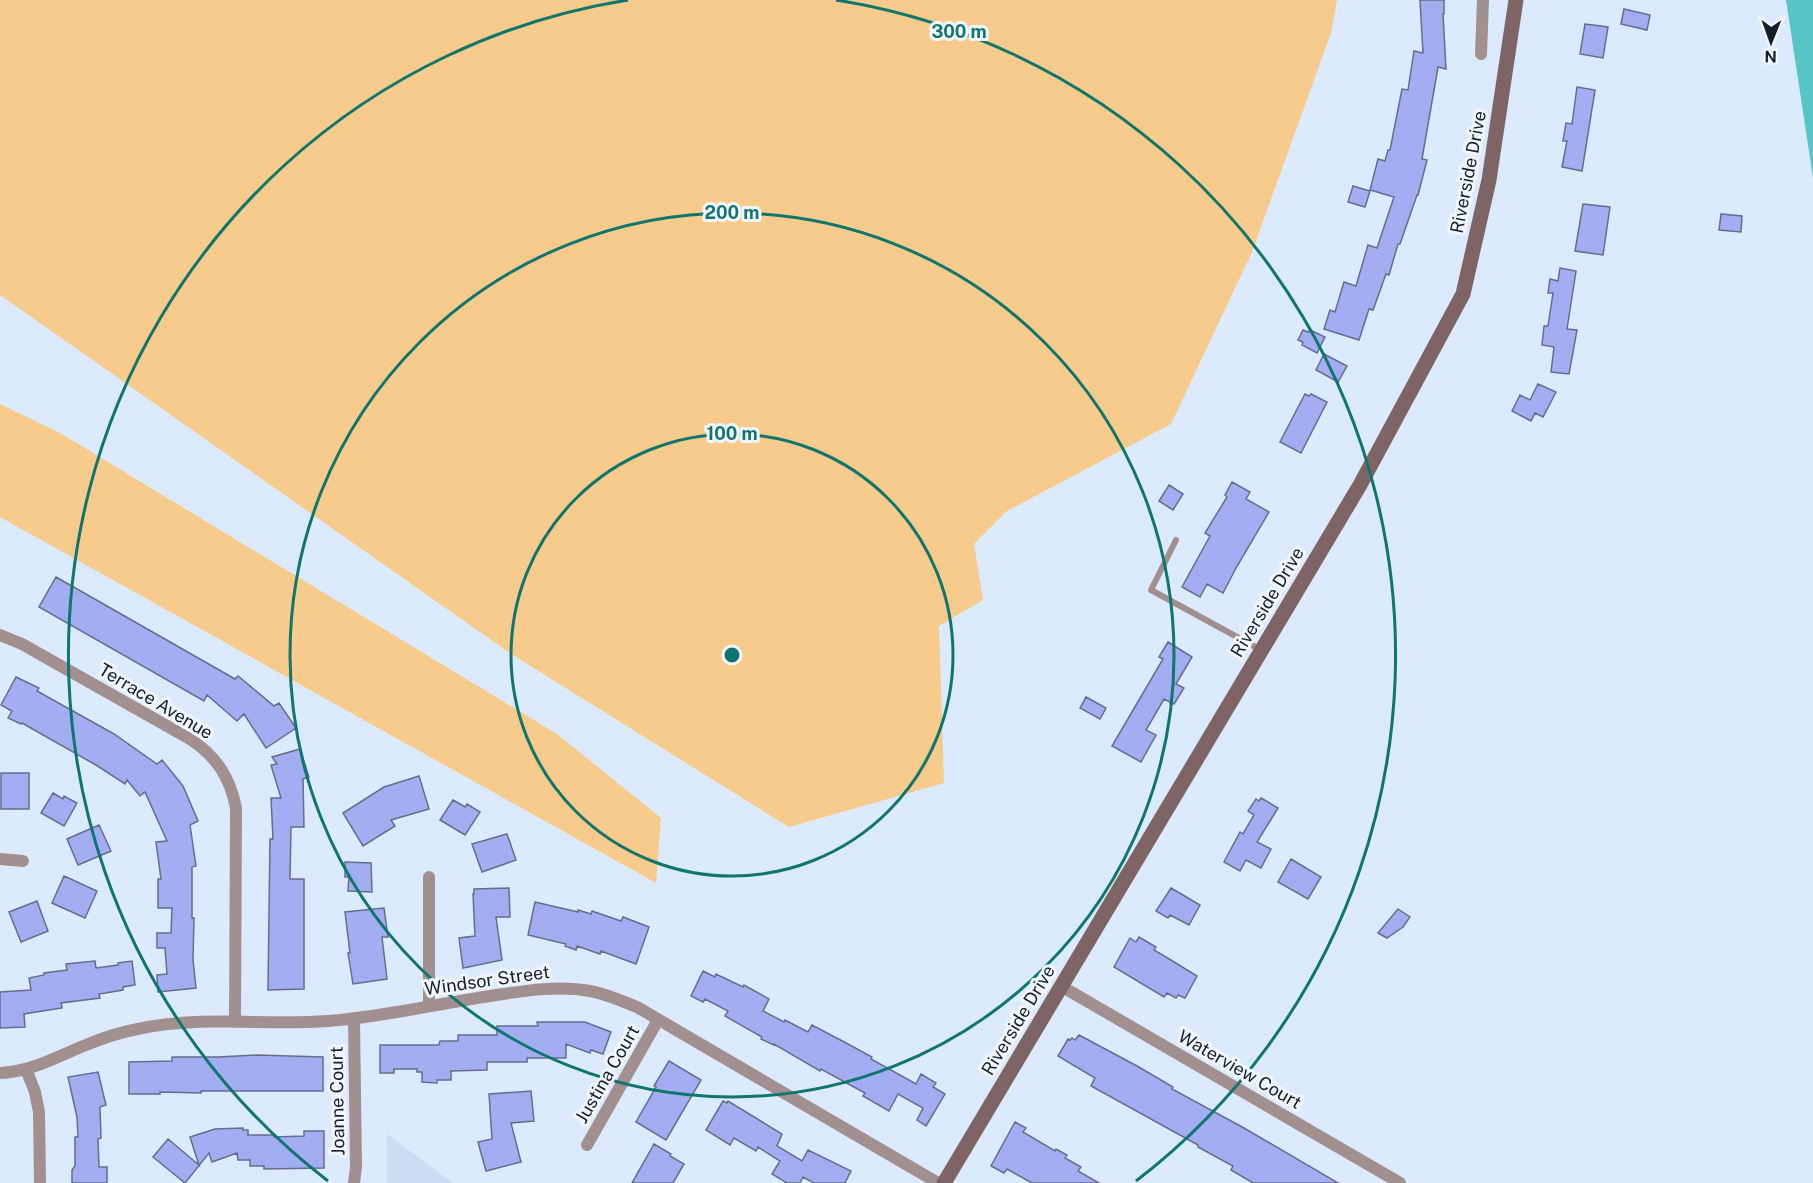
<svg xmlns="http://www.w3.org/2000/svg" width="1813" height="1183" font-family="'Public Sans',sans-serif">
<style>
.built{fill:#cbdcf4}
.green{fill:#f7cb8b}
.water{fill:#58c5c7}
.building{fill:#a2adf2;stroke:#676c8d;stroke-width:1.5}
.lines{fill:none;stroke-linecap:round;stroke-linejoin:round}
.lane{stroke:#a28f8f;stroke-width:6}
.street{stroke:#a28f8f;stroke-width:12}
.secondary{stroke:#7f6465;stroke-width:15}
.ring{fill:none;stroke:#0f766e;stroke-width:3}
.labels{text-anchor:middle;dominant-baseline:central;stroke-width:6;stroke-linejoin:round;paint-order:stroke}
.street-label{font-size:18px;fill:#151e29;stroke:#f2f7fd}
.centre{fill:#0f766e;stroke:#f2f7fd;stroke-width:3}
.ring-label{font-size:18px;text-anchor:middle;font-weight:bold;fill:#0f766e;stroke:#f2f7fd;stroke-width:6;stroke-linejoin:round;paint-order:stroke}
</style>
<rect width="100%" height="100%" fill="#dceafe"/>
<path class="built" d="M387 1134 453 1183H387Z"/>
<path class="green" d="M0 0H1337L1331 33 1252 252 1171 424 1007 511 974 544 983 600 939 626 944 783 789 827 511 654 0 295Z
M0 404 60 433 557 734 661 818 656 883 0 517Z"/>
<path class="water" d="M1786 0H1813V178Z"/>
<path class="building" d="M1420 0H1444V14H1443L1446 69 1438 67 1422 159 1427 160 1418 195H1417L1400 244H1398L1389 275 1386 274 1373 310 1369 309 1359 340 1324 329 1330 310 1335 312 1344 282 1356 286 1368 245 1377 248 1394 197 1370 190 1378 159 1385 161 1388 150H1390L1402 89 1408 90 1414 51 1423 53Z
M1624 9 1650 15 1647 30 1621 24Z
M1585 24 1608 27 1603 58 1580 54Z
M1577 87 1595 90 1582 171 1562 167 1567 141H1563L1566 123 1572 124Z
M1353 186 1370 191 1365 207 1348 202Z
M1583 204 1610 207 1603 255 1575 251Z
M1721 214 1742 216 1741 232 1719 230Z
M1560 268 1576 271 1567 329 1577 330 1569 374 1551 372 1554 347 1542 345 1544 326H1548L1553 293H1548L1550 279 1558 281Z
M1303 330 1308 332 1310 330 1325 337 1317 353 1302 345 1303 342 1298 340Z
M1324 354 1347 366 1338 382 1316 370Z
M1538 384 1556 392 1543 417 1535 413 1531 421 1512 411 1520 395 1530 400Z
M1305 394 1309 396 1311 394 1327 402 1301 453 1280 442Z
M1232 482 1250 492 1246 499 1269 512 1236 568 1223 593 1207 584 1200 597 1182 587 1210 536 1205 533 1227 497 1225 495Z
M1169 485 1183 494 1173 510 1159 501Z
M56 577 235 679 238 676 274 706 279 703 296 728 266 748 244 714 237 721 207 695 204 701 39 607Z
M1168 642 1192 657 1176 684 1184 688 1174 704 1164 699 1146 730 1156 735 1141 762 1112 746 1163 659 1159 657Z
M16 677 39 688 37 691 114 734 157 764 162 760 183 786 198 821 190 825 196 866 192 867V918H194L193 960 196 988 158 992 157 975 167 974 165 948H157V933H171L172 908H158V879H161L156 842 167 841 145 792 140 796 127 780 125 784 96 765 22 723 21 724 8 718 12 711 1 705Z
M1086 697 1106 708 1100 719 1080 708Z
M300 749 309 777 303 779 304 827H291L290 879H304V989L268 990 270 839H273L271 798H281L271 765 277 764 272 757Z
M1 773H29V809H1Z
M419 776 429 809 391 820 395 826 363 846 343 813 384 787Z
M53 793 63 799 64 796 77 803 64 826 41 813Z
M1261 798 1278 808 1257 842 1271 849 1261 868 1246 860 1240 871 1224 862 1240 832 1243 834 1254 815 1248 811 1256 799 1259 801Z
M453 800 465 807 467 804 480 812 465 835 440 820Z
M99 825 111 851 78 865 67 839Z
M507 834 516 860 482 872 472 844Z
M1291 859 1321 877 1308 899 1278 882Z
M345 862 371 863 372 892 348 891 349 877H345Z
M64 876 97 891 85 918 52 903Z
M509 888 510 917H496L502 960 463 968 459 938 475 936 473 894H474V889Z
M1171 888 1200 905 1189 925 1170 915 1168 918 1156 911Z
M37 901 48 931 21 942 9 912Z
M535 902 578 912V910L591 914 592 911 621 921 623 917 649 927 636 964 601 951 600 954 577 946 576 950 565 946 566 944 528 935Z
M384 908 388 937H382L387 979 353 984 348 953H350L345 912Z
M1398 909 1410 917 1403 927 1387 938 1378 933Z
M1139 937 1156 947 1154 950 1166 957 1197 976 1185 998 1178 995 1176 998 1167 993 1164 997 1114 967 1130 938 1136 942Z
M95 961 96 968 118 965V963L132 961 135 985 123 987V990L99 994 100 998 61 1003 62 1008 24 1014 25 1027 0 1028V992L31 990 29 978 44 975V973L67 970 66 964Z
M703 971 715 977 716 974 743 987 744 985 769 999 763 1011 784 1022 785 1020 808 1032 812 1025 848 1044 872 1057 871 1059 916 1084 921 1074 936 1083 933 1087 945 1094 926 1126 917 1120 923 1108 898 1094 889 1111 863 1096 865 1093 821 1069 820 1071 774 1044V1045L761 1039 762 1037 725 1016 728 1011 705 999 703 1002 691 996Z
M537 1022H585L611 1032 603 1054 591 1050 590 1053 566 1044V1058H527V1062H487V1070L451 1071V1080H437V1083L422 1082V1072H417V1069H394V1073H380V1045H439L440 1041H458V1035H497V1026H538Z
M1079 1035 1137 1066 1173 1087 1172 1089 1244 1128 1338 1183H1253L1231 1170 1233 1166 1198 1147V1145L1091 1086 1095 1078 1058 1056 1068 1039 1070 1040 1072 1038 1075 1040Z
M257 1055 323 1057V1091H201V1093L160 1092V1094H129V1062L172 1061V1057H218Z
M669 1061 701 1080 666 1140 636 1122 656 1087 654 1086Z
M98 1072 106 1105 100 1107 101 1138 98 1139 99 1167H107V1183H72V1170L75 1166V1137H78L77 1117 68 1077Z
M531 1091 534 1121 511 1123 521 1162 486 1171 478 1142 492 1139 489 1094Z
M723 1101 727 1103 728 1101 782 1134 777 1146 802 1161 808 1150 851 1171 845 1183H814L803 1177 800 1183H787L772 1174 780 1161 758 1147 756 1151 734 1138 730 1145 706 1130Z
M1015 1122 1026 1128 1023 1132 1055 1151 1056 1149 1067 1155 1065 1158 1081 1167 1078 1171 1099 1183H1032L1007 1169 1004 1173 991 1166Z
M243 1128V1130H248V1135H274V1137L304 1136V1131H324V1168L264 1169V1166H250V1160H238L237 1153 212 1162 209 1153 185 1183 153 1157 168 1139 199 1165 190 1137 215 1129Z
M654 1144 671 1154 670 1156 684 1164 673 1183H632Z"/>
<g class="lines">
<path class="lane" d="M1176 540 1151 590 1261 650"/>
<path class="street" d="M1481 54 1483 0
M0 635 22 644 190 739C216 756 230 777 236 808L235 1022
M0 859 23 861
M429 877V1005
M1061 986 1400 1183
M354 1019 356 1167 354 1183
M26 1069 35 1092 39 1112 40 1183
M0 1073C31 1072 58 1056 86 1045 103 1038 120 1032 138 1029 201 1015 265 1026 328 1021 383 1017 437 1004 490 996 523 991 557 985 590 991 606 994 622 1001 637 1007L938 1183
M587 1145 658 1020"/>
<path class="secondary" d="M944 1183 1360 485 1463 294 1489 180 1516 0"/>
</g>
<g class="ring">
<circle cx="732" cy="655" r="221"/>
<circle cx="732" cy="655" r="442"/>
<path d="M328 1181A663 663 0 0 1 628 0M836 0A663 663 0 0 1 1136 1181"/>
</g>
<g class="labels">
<g class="street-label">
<text transform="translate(1468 172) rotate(-79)">Riverside Drive</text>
<text transform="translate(1267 602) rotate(-59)">Riverside Drive</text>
<text transform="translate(156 701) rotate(31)">Terrace Avenue</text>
<text transform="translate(487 980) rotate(-8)">Windsor Street</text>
<text transform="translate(1018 1020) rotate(-59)">Riverside Drive</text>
<text transform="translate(1240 1069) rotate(30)">Waterview Court</text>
<text transform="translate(607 1074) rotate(-60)">Justina Court</text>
<text transform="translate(337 1101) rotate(-91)">Joanne Court</text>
</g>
</g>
<circle cx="732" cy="655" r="9" class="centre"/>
<g class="ring-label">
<text x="959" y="38">300 m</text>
<text x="732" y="219">200 m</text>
<text x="732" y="440">100 m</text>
</g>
<g transform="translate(1771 42) rotate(181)" stroke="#f2f7fd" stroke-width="4.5" paint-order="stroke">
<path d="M0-4.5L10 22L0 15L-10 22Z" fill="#151e29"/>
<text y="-9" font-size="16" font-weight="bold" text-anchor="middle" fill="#151e29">N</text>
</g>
</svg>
